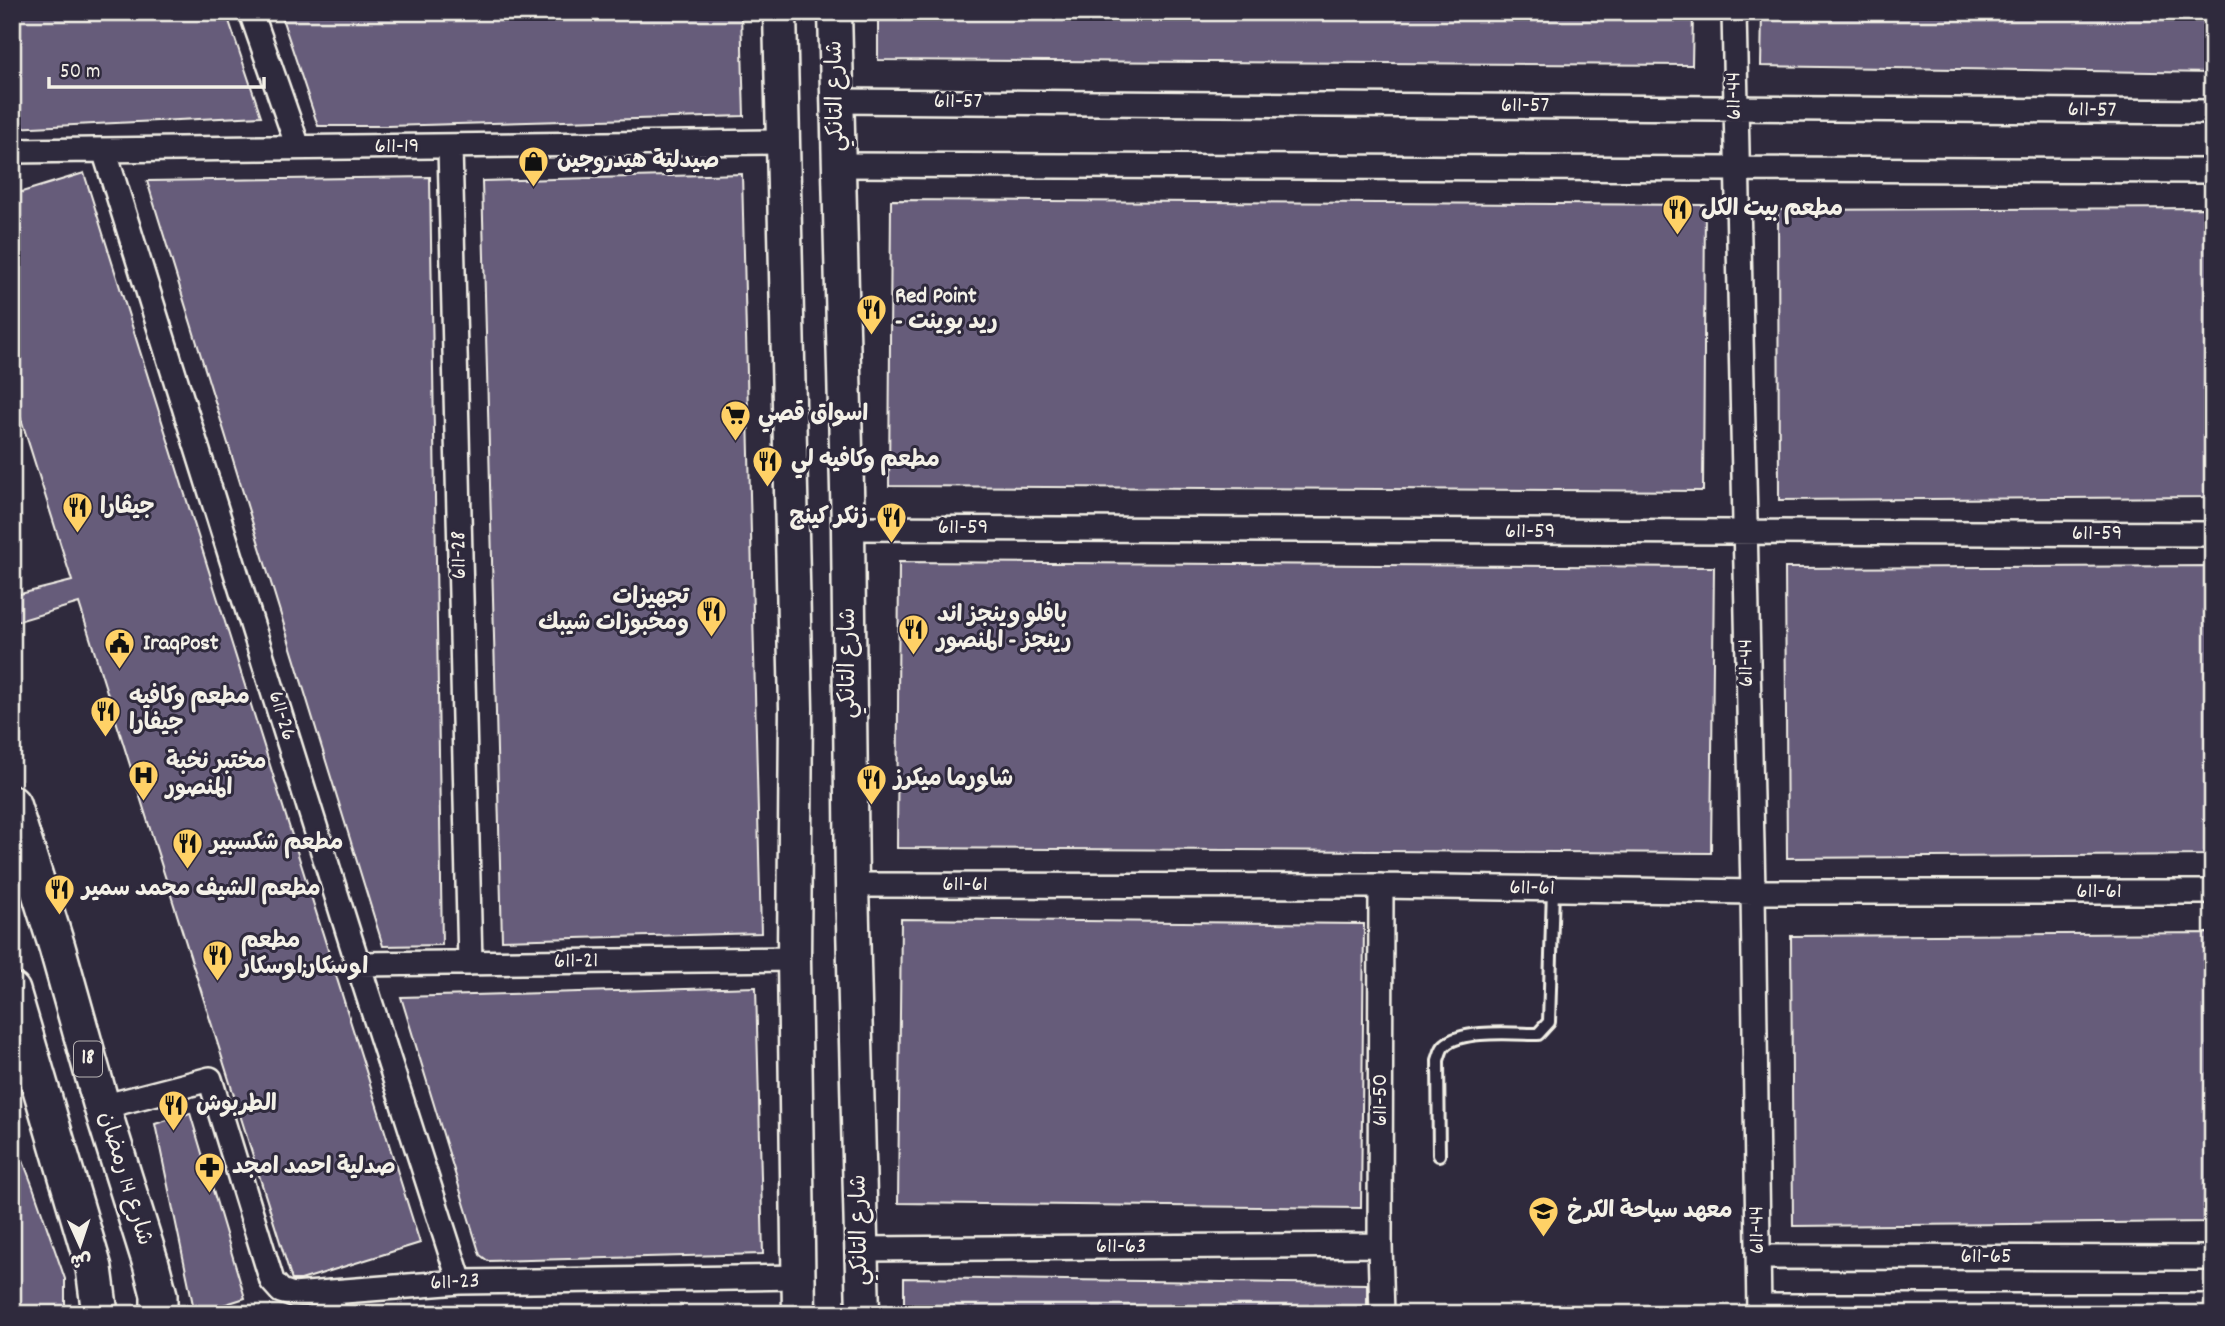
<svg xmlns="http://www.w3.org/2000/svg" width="2225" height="1326" font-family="Dekko,'Playpen Sans Arabic',sans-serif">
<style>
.building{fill:#665c7a;stroke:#f4f1e8;stroke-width:2}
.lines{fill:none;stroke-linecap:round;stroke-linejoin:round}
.lane-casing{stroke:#f4f1e8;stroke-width:16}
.street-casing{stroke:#f4f1e8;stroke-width:28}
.secondary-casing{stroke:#f4f1e8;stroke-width:37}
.primary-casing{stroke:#f4f1e8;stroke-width:40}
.lane{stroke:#2f2a3d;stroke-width:10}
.street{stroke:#2f2a3d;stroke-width:23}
.secondary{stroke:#2f2a3d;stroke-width:32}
.primary{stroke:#2f2a3d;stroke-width:35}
.labels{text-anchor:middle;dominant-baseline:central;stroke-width:6;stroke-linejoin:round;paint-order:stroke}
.shield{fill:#2f2a3d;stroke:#b9b5b5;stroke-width:2}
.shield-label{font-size:21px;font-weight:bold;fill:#f4f1e8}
.street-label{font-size:23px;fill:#f4f1e8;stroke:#2f2a3d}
.poi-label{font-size:23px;font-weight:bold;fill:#f4f1e8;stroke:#2f2a3d;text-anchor:start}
</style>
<rect width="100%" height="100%" fill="#2f2a3d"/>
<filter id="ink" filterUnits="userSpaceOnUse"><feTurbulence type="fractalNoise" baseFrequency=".0143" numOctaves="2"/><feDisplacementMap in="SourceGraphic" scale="14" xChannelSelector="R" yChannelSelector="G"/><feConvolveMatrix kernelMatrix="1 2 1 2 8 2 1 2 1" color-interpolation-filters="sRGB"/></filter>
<g filter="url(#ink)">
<path class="building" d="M12 12H226L261 116 12 128Z
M280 12H741L744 116 388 126H318Z
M878 12H1693L1692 65 878 60Z
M1762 12H2213V73L1761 66Z
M84 173 420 1243 301 1280H292L79 603 12 623V596L72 581 12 390V195Z
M742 174 761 933 502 940 482 181Z
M430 177 442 945 383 946 147 181Z
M891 200 1705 205 1703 491 889 486Z
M2213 208V497L1779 500 1778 210Z
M899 562 1714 567 1711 853 897 848Z
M2213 566V855L1787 858 1785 568Z
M901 919 1364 924 1361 1208 898 1203Z
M2213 933V1222L1793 1226 1791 936Z
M756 987 763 1254 488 1261 480 1255 401 997Z
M190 1113 245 1298 195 1314 155 1124Z
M12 1137H14L33 1187 65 1279V1314H12Z
M904 1278 1367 1284V1314H904Z"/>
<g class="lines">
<defs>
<path id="lane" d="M1439 1155 1438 1060C1440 1055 1441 1048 1445 1045 1463 1029 1515 1034 1538 1034L1549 1022 1553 889"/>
<path id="street" d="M251 12 298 147
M1734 12 1753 892 1759 1314
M838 101 2213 112
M450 147 470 963
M104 150 358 964 460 1282
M12 151 782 142
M839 165 2213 171
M848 528 2213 534
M852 885 1381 886 1753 892H2213
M1381 886 1380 1245 1382 1314
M358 964 794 959
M102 1107 210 1079 272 1281 281 1291 293 1295 460 1282 798 1277
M862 1249 1380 1245
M1759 1257 2213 1258
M329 1292 335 1314
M1759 1306H2213"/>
<path id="secondary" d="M780 12 796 708 794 959 799 1314
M835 12 848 528 852 885 863 1314"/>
<path id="primary" d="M12 804 57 947 102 1107 151 1264 159 1295V1314
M12 991 94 1268 100 1314"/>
</defs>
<use href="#lane" class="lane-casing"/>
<use href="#street" class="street-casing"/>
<use href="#secondary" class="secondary-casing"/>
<use href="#primary" class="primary-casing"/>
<use href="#lane" class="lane"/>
<use href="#street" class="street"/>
<use href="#secondary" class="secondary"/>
<use href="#primary" class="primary"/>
</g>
</g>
<defs>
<symbol id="shop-pin" viewBox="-11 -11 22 30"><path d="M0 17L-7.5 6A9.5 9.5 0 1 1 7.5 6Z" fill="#ffd166" stroke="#2f2a3d"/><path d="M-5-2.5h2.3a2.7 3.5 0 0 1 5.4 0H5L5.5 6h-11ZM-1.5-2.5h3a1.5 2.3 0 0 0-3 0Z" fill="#111"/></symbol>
<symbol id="restaurant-pin" viewBox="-11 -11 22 30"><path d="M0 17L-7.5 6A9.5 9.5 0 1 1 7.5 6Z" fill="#ffd166" stroke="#2f2a3d"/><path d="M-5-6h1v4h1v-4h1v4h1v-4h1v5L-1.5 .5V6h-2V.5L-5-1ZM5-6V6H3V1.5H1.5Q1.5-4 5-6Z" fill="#111"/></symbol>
<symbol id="supermarket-pin" viewBox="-11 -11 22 30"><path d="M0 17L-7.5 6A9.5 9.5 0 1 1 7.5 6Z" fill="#ffd166" stroke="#2f2a3d"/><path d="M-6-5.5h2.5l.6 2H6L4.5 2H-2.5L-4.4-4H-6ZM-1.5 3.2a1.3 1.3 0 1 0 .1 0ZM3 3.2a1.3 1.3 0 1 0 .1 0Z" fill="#111"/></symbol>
<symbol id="civic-pin" viewBox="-11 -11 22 30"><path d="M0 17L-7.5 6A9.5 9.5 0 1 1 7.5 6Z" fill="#ffd166" stroke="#2f2a3d"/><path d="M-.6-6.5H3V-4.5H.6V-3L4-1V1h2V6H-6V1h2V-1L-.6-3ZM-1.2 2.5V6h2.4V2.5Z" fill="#111"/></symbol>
<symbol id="hospital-pin" viewBox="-11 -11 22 30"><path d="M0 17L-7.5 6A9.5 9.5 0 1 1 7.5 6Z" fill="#ffd166" stroke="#2f2a3d"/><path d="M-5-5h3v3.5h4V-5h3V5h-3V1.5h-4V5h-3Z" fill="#111"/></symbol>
<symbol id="pharmacy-pin" viewBox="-11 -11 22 30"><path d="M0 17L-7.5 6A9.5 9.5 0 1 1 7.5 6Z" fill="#ffd166" stroke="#2f2a3d"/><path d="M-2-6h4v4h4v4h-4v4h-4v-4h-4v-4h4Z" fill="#111"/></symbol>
<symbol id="university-pin" viewBox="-11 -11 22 30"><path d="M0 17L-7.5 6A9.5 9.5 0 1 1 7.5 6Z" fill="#ffd166" stroke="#2f2a3d"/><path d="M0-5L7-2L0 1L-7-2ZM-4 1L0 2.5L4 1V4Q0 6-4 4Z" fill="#111"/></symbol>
</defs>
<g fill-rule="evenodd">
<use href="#shop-pin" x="516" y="144" width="35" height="47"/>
<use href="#restaurant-pin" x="1660" y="192" width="35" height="47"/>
<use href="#restaurant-pin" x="854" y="292" width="35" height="47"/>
<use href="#supermarket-pin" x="718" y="398" width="35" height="47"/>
<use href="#restaurant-pin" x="750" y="444" width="35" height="47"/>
<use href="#restaurant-pin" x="60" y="490" width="35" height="47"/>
<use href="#restaurant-pin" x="874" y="500" width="35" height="47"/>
<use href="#restaurant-pin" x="694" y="594" width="35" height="47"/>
<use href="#restaurant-pin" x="896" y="612" width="35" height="47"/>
<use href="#civic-pin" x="102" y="626" width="35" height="47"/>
<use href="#restaurant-pin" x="88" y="694" width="35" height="47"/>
<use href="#hospital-pin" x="126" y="758" width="35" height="47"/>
<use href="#restaurant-pin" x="854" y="762" width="35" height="47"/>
<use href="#restaurant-pin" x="170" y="826" width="35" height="47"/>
<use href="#restaurant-pin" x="42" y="872" width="35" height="47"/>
<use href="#restaurant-pin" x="200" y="938" width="35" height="47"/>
<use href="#restaurant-pin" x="156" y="1088" width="35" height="47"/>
<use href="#pharmacy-pin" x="192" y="1150" width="35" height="47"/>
<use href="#university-pin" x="1526" y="1194" width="35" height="47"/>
</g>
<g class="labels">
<rect class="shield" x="74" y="1041.5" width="28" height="35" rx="5"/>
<g class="shield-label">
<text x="88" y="1059">18</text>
</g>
<g class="street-label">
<text transform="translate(837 96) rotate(-91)">شارع التانكي</text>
<text transform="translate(1735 96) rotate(-91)">611-44</text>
<text x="958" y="102">611-57</text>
<text x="1525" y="106">611-57</text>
<text transform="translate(2092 111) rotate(1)">611-57</text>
<text x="397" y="147">611-19</text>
<text x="963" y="528">611-59</text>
<text x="1530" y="532">611-59</text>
<text x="2097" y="534">611-59</text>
<text transform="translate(460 555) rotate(-91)">611-28</text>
<text transform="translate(849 663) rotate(-90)">شارع التانكي</text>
<text transform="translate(1747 663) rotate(-91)">611-44</text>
<text transform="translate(281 716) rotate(73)">611-26</text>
<text x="965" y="885">611-61</text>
<text transform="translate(1532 889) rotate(1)">611-61</text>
<text x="2099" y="892">611-61</text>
<text transform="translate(576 962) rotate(-1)">611-21</text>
<text transform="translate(1381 1100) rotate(-90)">611-50</text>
<text transform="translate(124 1179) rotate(73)">شارع 14 رمضان</text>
<text transform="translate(861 1230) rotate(-91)">شارع التانكي</text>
<text transform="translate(1758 1230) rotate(-91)">611-44</text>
<text x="1121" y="1247">611-63</text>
<text x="1986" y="1257">611-65</text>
<text transform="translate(455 1283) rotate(-3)">611-23</text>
</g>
<g class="poi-label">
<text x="557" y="162">صيدلية هيدروجين</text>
<text x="1701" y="210">مطعم بيت الكل</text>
<text x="895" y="297">Red Point<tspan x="895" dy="26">- ريد بوينت</tspan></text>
<text x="758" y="415">اسواق قصي</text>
<text x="791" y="461">مطعم وكافيه لي</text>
<text x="100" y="508">جيڤارا</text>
<text x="868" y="518" text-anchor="end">زنكر كينج</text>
<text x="689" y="598" text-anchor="end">تجهيزات<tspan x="689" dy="26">ومخبوزات شيبك</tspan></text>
<text x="937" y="616">بافلو وينجز اند<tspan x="937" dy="26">رينجز - المنصور</tspan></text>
<text x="143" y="644">IraqPost</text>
<text x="129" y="698">مطعم وكافيه<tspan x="129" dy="26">جيفارا</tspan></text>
<text x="166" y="763">مختبر نخبة<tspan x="166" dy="26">المنصور</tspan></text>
<text x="894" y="780">شاورما ميكرز</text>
<text x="210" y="844">مطعم شكسبير</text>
<text x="82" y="890">مطعم الشيف محمد سمير</text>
<text x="241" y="942">مطعم<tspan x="241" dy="26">اوسكار;اوسكار</tspan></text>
<text x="196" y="1105">الطربوش</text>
<text x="232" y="1168">صدلية احمد امجد</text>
<text x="1567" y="1212">معهد سياحة الكرخ</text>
</g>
</g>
<rect width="2225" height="1326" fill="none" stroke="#2f2a3d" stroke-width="42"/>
<rect x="21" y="21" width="2183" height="1284" fill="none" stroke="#f4f1e8" stroke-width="2.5" filter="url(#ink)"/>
<g transform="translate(80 1245) rotate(177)" stroke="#2f2a3d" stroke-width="5" paint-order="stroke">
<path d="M0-5L12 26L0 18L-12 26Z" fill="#f4f1e8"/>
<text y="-10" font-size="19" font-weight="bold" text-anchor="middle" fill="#f4f1e8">ش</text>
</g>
<path d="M49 77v10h215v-10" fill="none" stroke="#f4f1e8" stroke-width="3.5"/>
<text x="60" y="77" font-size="21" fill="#f4f1e8" stroke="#2f2a3d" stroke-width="5" paint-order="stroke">50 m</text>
</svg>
